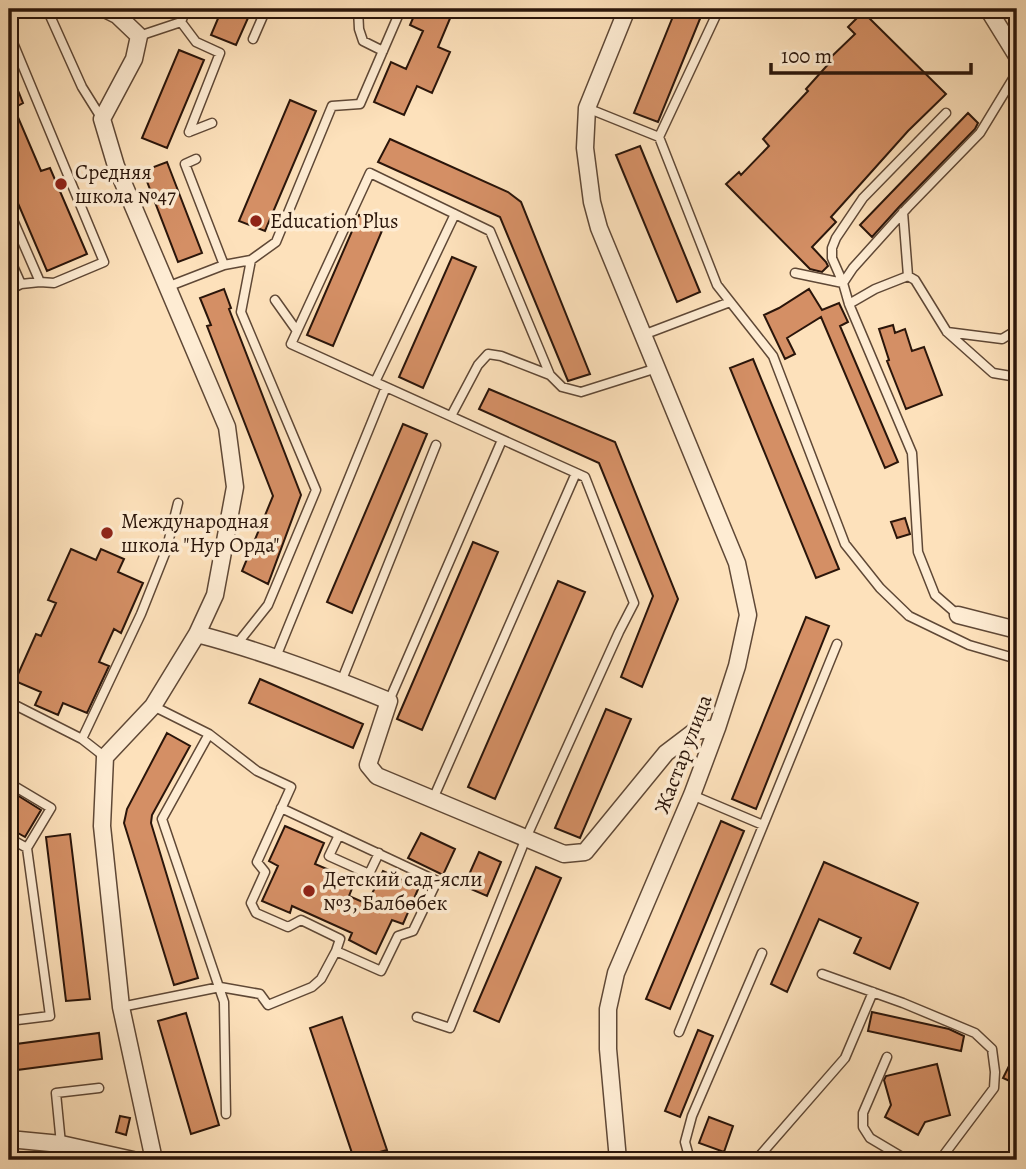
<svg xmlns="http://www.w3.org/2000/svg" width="1026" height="1169" font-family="Alegreya,serif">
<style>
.building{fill:#d48f65;stroke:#2a150a;stroke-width:2}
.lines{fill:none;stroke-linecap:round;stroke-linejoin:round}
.lane-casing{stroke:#5f4836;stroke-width:11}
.street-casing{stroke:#5f4836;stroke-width:19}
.lane{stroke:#feecd3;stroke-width:8}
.street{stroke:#feecd3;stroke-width:16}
.poi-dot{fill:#8f2418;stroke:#feecd3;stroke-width:2.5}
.labels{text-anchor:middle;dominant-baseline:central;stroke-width:7;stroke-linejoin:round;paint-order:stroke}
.poi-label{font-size:21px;fill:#2a150a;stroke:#feecd3;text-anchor:start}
.street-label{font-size:21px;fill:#2a150a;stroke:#feecd3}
</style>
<rect width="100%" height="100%" fill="#fde1bb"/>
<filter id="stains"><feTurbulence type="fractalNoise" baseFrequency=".00286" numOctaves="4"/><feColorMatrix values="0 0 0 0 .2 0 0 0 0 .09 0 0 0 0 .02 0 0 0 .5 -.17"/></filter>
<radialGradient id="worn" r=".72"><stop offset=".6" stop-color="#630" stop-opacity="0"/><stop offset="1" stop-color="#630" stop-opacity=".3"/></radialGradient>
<path class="building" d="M222 9H252L236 45 211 35Z
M417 9H454L438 47 450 52 432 93 417 86 404 115 374 102 391 62 406 69 423 31 410 25Z
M676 9H704L658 122 634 113Z
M863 12 946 94 908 131 831 217 836 222 812 247 826 262 828 266 822 272 810 269 726 184 739 172 741 175 769 146 763 139 808 91 806 89 832 60 830 58 855 34 848 27Z
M179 50 204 60 167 148 142 138Z
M9 68 23 103 14 108 41 171 50 168 87 254 47 271 14 194 9 197Z
M290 100 316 111 265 231 239 221Z
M968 113 978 123 975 129 899 207 872 237 860 225Z
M390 139 508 192 521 202 590 374 568 381 500 217 378 162Z
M640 146 700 292 677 302 616 155Z
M167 162 202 253 178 262 143 171Z
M359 215 384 226 333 346 307 335Z
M452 257 476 267 423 388 399 377Z
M224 289 231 308 229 309 301 495 268 584 242 571 273 496 207 326 211 325 200 298Z
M809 289 822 310 839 303 848 322 840 326 898 462 885 468 821 317 787 338 795 354 785 359 764 315 779 308Z
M893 325 895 333 905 329 912 351 924 347 942 395 906 409 887 361 889 360 879 329Z
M753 359 839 569 816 578 730 368Z
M489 389 615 442 678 599 642 687 621 677 653 596 599 463 479 409Z
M403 424 427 434 352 613 327 602Z
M905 518 910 534 897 538 891 522Z
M473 542 498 552 422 730 397 719Z
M71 549 96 560 101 549 124 559 118 572 143 583 121 633 114 629 99 662 109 666 87 713 63 703 58 715 35 705 41 692 15 681 36 634 41 636 56 603 48 600Z
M558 581 585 592 495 799 468 787Z
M806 617 829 626 756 809 732 799Z
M260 679 363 724 353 748 249 703Z
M606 709 631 719 580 838 555 828Z
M167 733 190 746 152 815 151 823 198 978 174 985 124 823 127 809Z
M9 790 41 810 25 837 9 828Z
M721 821 744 831 670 1009 646 999Z
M285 826 324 843 315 864 355 881 349 896 367 904 383 871 419 887 403 924 392 920 376 954 349 940 352 933 292 906 290 913 262 901 278 866 269 861Z
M421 833 455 849 443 875 408 858Z
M70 834 90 999 66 1001 46 837Z
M479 852 501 862 487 896 464 886Z
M824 862 918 903 890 969 854 953 861 938 819 919 787 992 771 984Z
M536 867 561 878 499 1022 474 1011Z
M872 1012 949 1029 964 1036 961 1051 868 1031Z
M186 1013 219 1125 191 1134 158 1021Z
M342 1017 387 1150 354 1159 310 1028Z
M698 1030 713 1036 680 1117 665 1111Z
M99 1033 102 1059 9 1071V1045Z
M1017 1050V1077L1014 1083 1003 1078Z
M937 1064 950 1115 925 1122 918 1135 885 1117 891 1105 884 1080 886 1076Z
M120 1116 130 1118 126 1135 116 1132Z
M709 1117 733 1126 724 1152 699 1143Z"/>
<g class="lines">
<defs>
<path id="lane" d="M47 9 82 87 102 119
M358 9 359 29 363 41 383 51
M719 9 659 137 717 285 773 356 845 544 880 588 909 616 969 645 1017 659
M181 22 196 42 220 53 189 132
M9 33 104 262 54 283 40 282 21 284 9 290
M139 36 181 22 186 9
M253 39 266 9
M587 108 659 137
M189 132 212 123
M196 159 185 164 224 265
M903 212 908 276
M9 222 13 220 40 282
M9 257 21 284
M795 273 843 283 832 258V248L836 238 863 198 946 113
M167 287 224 265 251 260 276 242 332 106 360 104 401 9
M275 300 297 331
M849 304 875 289 908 276 915 280 947 332 993 373 1017 377
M947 332 1002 339 1017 330
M643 335 730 302
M375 382 455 214
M451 416 478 365 488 354 501 356 550 375 562 387 581 392 657 368
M958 615 935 595 918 552 912 453 849 304 843 283 853 268 908 207 980 133 1017 72
M237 644 268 605 316 490 241 312 251 260
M276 657 386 387
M341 682 436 445
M389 701 502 440
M13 704 82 739 105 757
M153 706 209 734 257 771 291 787 257 862 265 872 251 903 256 913 288 927 301 920 340 939 336 951 381 971 398 936 413 931 437 881 281 808
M209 734 162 819 224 1002 226 1114
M82 739 141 614 166 551 178 503
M9 783 51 808 27 848 50 1016 9 1021
M692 795 763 825
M433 799 576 473
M339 835 329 856 369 874 379 853
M9 838 27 848
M822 974 903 1003 975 1033 992 1049 995 1072 994 1088 940 1160
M121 1007 220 987 260 994 268 1005 312 987 321 979 336 951
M417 1017 450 1028 526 838 619 632 634 603 585 477 291 344 370 173 490 231 550 375
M679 1032 837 644
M887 1057 863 1113V1127L870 1138 907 1160
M61 1144 56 1093 99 1088
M690 1160 685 1142 692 1116 762 953
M756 1160 845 1058 873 992"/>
<path id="street" d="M105 9 117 15 139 36 134 59 102 119 116 166 227 427 235 487 215 595 197 634 153 706 105 757 102 826 121 1007 154 1160
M988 9 1017 56
M958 615 1017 630
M197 634C263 651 326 675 389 701L368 765 377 776 564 854 585 852 666 753 695 731 717 728
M9 1139 61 1144 133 1160
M618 1160 608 1049V1009L616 973 692 795 717 728 737 666 748 615 737 563 599 228 592 202 585 148 587 108 627 9"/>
</defs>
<use href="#lane" class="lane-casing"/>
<use href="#street" class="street-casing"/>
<use href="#lane" class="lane"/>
<use href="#street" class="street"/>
</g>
<g class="poi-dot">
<circle cx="61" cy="184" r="7"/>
<circle cx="256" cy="221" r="7"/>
<circle cx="107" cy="533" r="7"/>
<circle cx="309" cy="891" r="7"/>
</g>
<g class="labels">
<g class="poi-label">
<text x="75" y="172">Средняя<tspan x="75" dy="24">школа №47</tspan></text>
<text x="270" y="221">Education Plus</text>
<text x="121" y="521">Международная<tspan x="121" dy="24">школа "Нур Орда"</tspan></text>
<text x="323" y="879">Детский сад-ясли<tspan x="323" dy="24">№3, Балбөбек</tspan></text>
</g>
<g class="street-label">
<text transform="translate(683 754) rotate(-69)">Жастар улица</text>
</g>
</g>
<rect width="1026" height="1169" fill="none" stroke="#fde1bb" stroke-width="35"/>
<rect x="10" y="10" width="1005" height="1148" fill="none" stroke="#2a150a" stroke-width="3.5"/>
<rect x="18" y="18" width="991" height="1134" fill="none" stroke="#2a150a" stroke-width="2"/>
<path d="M771 63v10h200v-10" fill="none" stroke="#2a150a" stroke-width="3.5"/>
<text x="781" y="63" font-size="21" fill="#2a150a" stroke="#feecd3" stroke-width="5" paint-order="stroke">100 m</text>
<rect width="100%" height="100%" filter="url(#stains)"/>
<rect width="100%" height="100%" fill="url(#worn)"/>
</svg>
